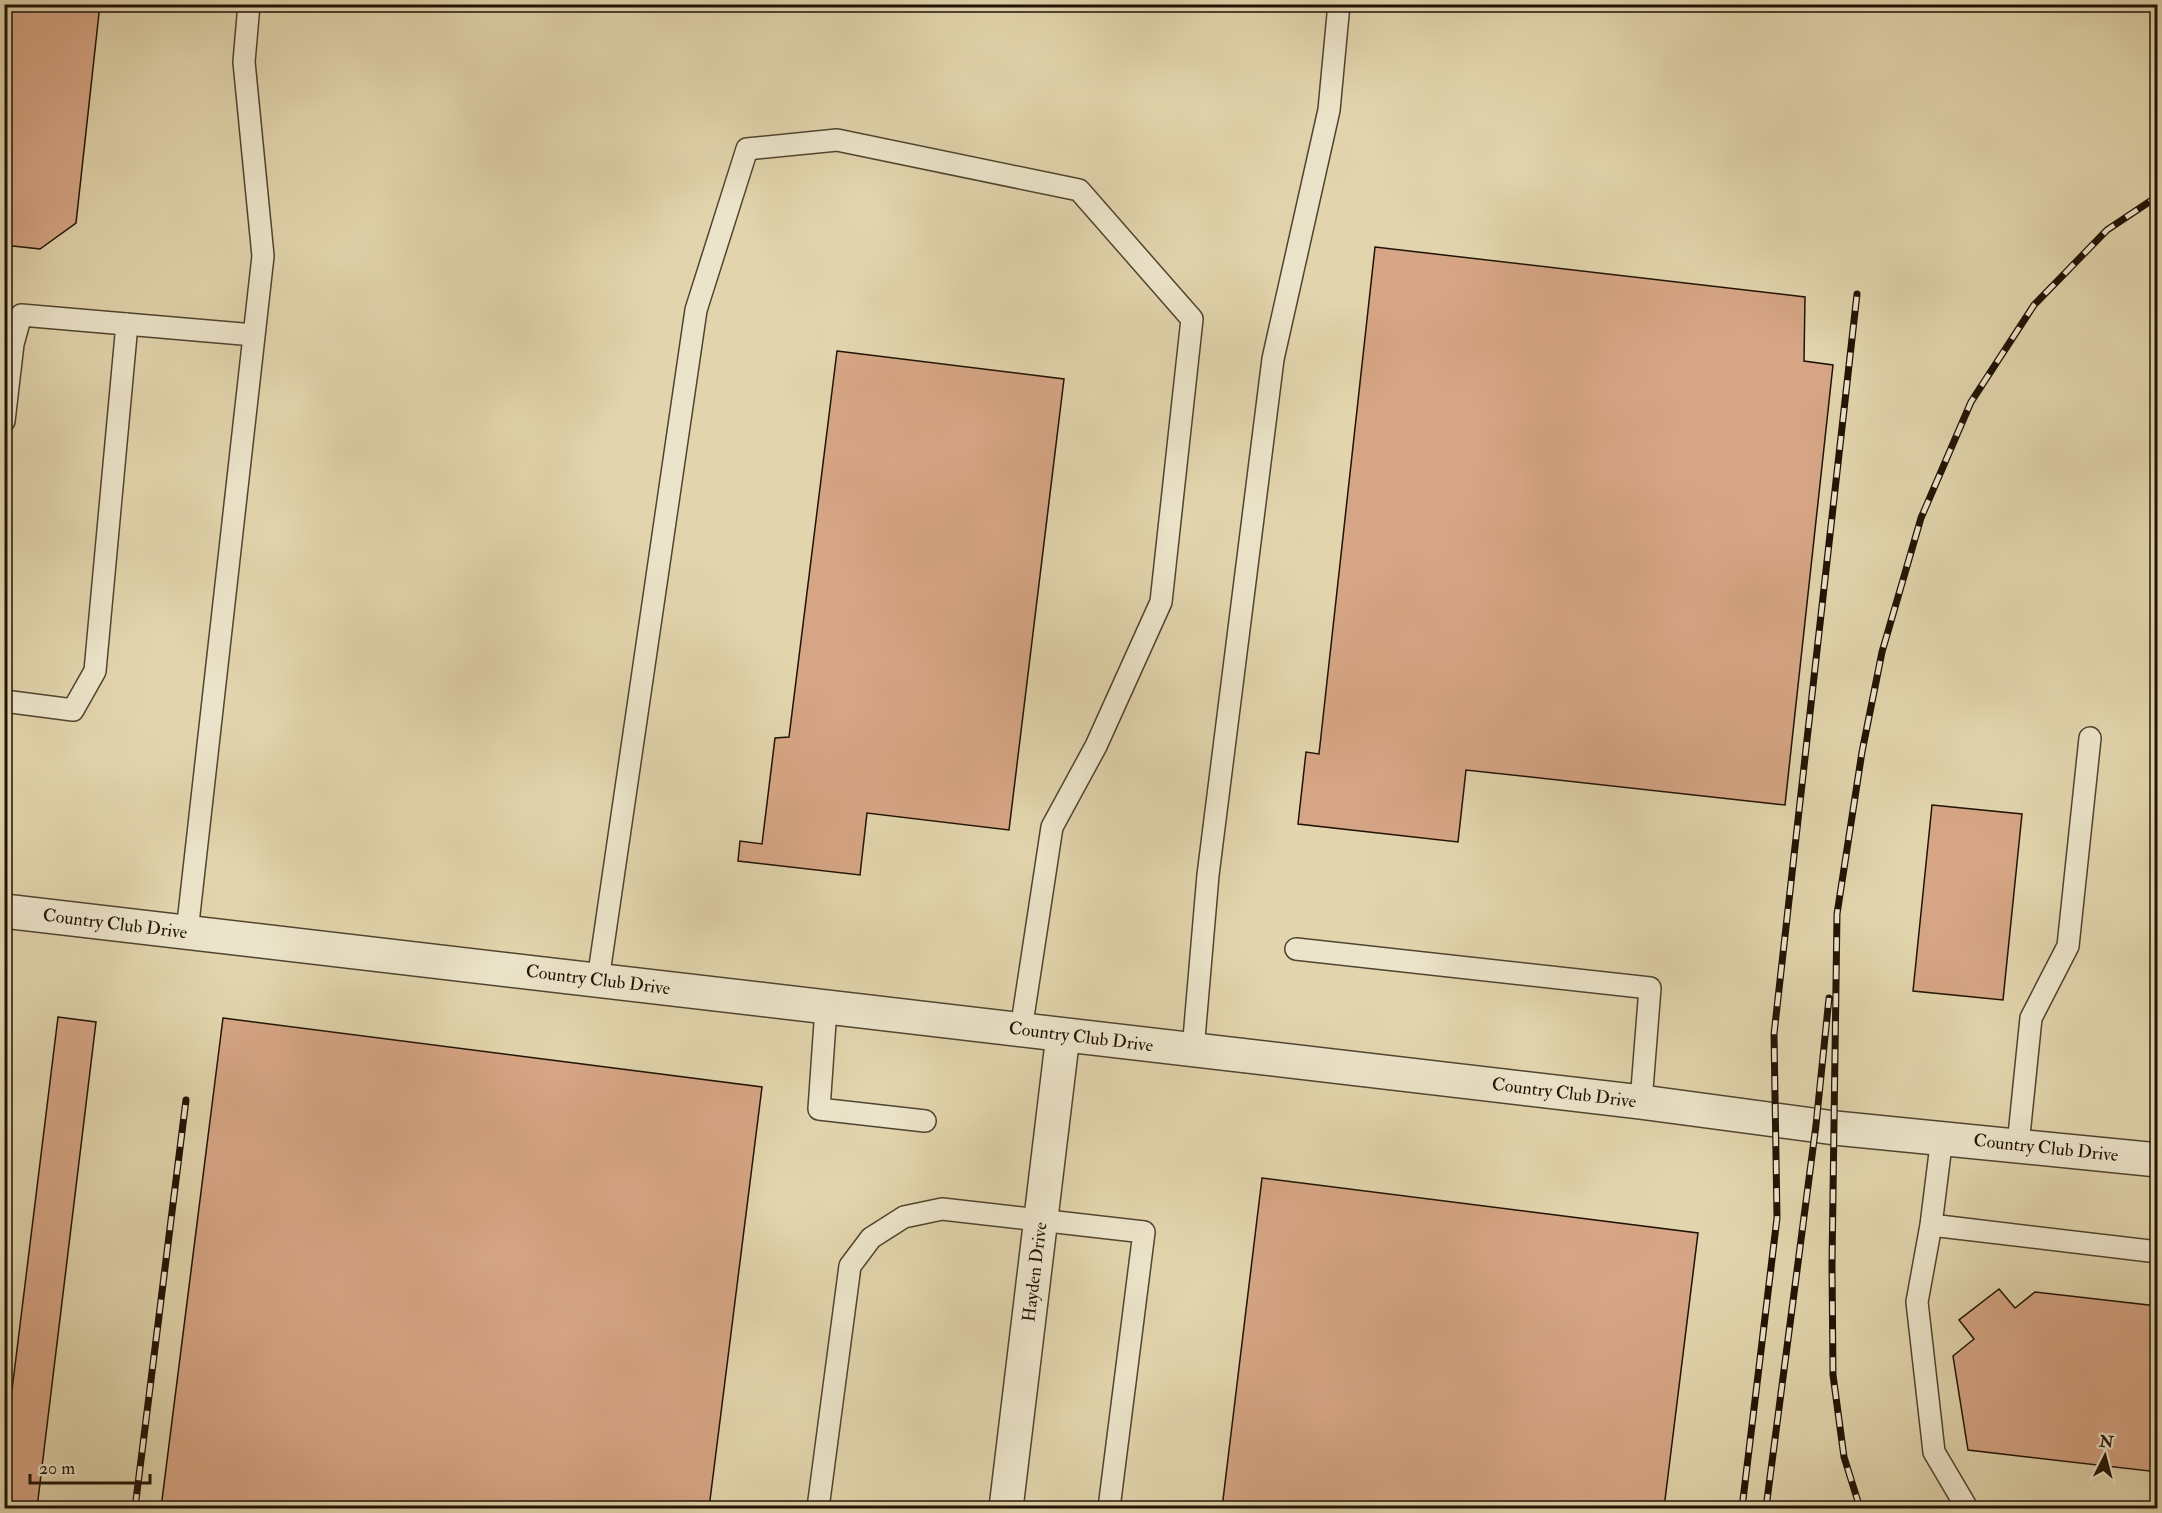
<svg xmlns="http://www.w3.org/2000/svg" width="2162" height="1513" font-family="'IM FELL Double Pica',serif">
<style>
.building{fill:#d6a585;stroke:#201305;stroke-width:1.5}
.lines{fill:none;stroke-linecap:round;stroke-linejoin:round}
.service-casing{stroke:#50442f;stroke-width:24}
.minor-casing{stroke:#50442f;stroke-width:36}
.service{stroke:#ece4ca;stroke-width:21}
.minor{stroke:#ece4ca;stroke-width:33}
.rail-casing{stroke:#201305;stroke-width:7}
.rail{stroke:#ece4ca;stroke-width:4.5;stroke-dasharray:14;stroke-linecap:butt}
.labels{text-anchor:middle;dominant-baseline:central;stroke-width:4.5;stroke-linejoin:round;paint-order:stroke}
.street-label{font-size:18px;fill:#201305;stroke:#ece4ca}
</style>
<rect width="100%" height="100%" fill="#e2d5ad"/>
<filter id="stains"><feTurbulence type="fractalNoise" baseFrequency=".00333" numOctaves="4"/><feColorMatrix values="0 0 0 0 .2 0 0 0 0 .09 0 0 0 0 .02 0 0 0 .5 -.17"/></filter>
<radialGradient id="worn" r=".72"><stop offset=".6" stop-color="#630" stop-opacity="0"/><stop offset="1" stop-color="#630" stop-opacity=".3"/></radialGradient>
<path class="building" d="M4 4H100L76 223 40 249 4 245Z
M1375 247 1805 297 1804 361 1833 365 1785 805 1466 770 1458 842 1298 824 1306 752 1319 754Z
M837 351 1064 379 1009 830 867 813 860 875 738 861 740 841 762 844 775 738 789 737Z
M1932 805 2022 814 2003 1000 1913 991Z
M4 1005 10 1006 4 1047Z
M58 1017 96 1022 37 1508H4V1455Z
M223 1018 762 1087 709 1508H161Z
M1262 1178 1698 1233 1664 1508H1222Z
M1999 1289 2015 1308 2035 1292 2157 1306 2158 1472 1968 1450 1953 1356 1974 1339 1959 1320Z"/>
<g class="lines">
<defs>
<path id="service" d="M4 421 13 344 21 315 254 335
M4 701 73 710 95 671 127 324
M187 932 263 256 244 62 249 4
M1296 949 1650 988 1641 1102
M598 980 696 310 747 149 837 140 1079 190 1192 319 1161 602 1096 746 1052 827 1021 1030
M826 1008 819 1109 925 1121
M1193 1050 1208 875 1273 359 1329 110 1339 4
M1942 1137 1931 1225 1917 1302 1934 1452 1967 1508
M2018 1145 2031 1018 2068 946 2090 738
M1931 1225 2158 1252
M818 1508 850 1266 871 1238 904 1217 942 1209 1144 1232 1109 1508"/>
<path id="minor" d="M4 911 1641 1102 1835 1128 2158 1160
M1006 1508 1063 1035"/>
</defs>
<use href="#service" class="service-casing"/>
<use href="#minor" class="minor-casing"/>
<use href="#service" class="service"/>
<use href="#minor" class="minor"/>
<defs>
<path id="rail" d="M135 1508 186 1100
M1742 1508 1777 1218 1774 1034 1857 294
M1766 1508 1816 1125 1829 998
M1860 1508 1844 1457 1833 1375 1832 1264 1837 914 1862 752 1882 652 1921 518 1971 402 2034 305 2107 230 2158 196"/>
</defs>
<use href="#rail" class="rail-casing"/>
<use href="#rail" class="rail"/>
</g>
<g class="labels">
<g class="street-label">
<text transform="translate(115 924) rotate(7)">Country Club Drive</text>
<text transform="translate(598 980) rotate(7)">Country Club Drive</text>
<text transform="translate(1081 1037) rotate(7)">Country Club Drive</text>
<text transform="translate(1564 1093) rotate(7)">Country Club Drive</text>
<text transform="translate(2046 1148) rotate(6)">Country Club Drive</text>
<text transform="translate(1035 1272) rotate(-83)">Hayden Drive</text>
</g>
</g>
<rect width="2162" height="1513" fill="none" stroke="#e2d5ad" stroke-width="24"/>
<rect x="6" y="6" width="2150" height="1501" fill="none" stroke="#201305" stroke-width="3"/>
<rect x="12" y="12" width="2138" height="1489" fill="none" stroke="#201305" stroke-width="1.5"/>
<g transform="translate(2105 1456) rotate(6)" stroke="#ece4ca" stroke-width="4.5" paint-order="stroke">
<path d="M0-4.5L10 22L0 15L-10 22Z" fill="#201305"/>
<text y="-9" font-size="16" font-weight="bold" text-anchor="middle" fill="#201305">N</text>
</g>
<path d="M30 1474v9h120v-9" fill="none" stroke="#201305" stroke-width="3"/>
<text x="39" y="1474" font-size="18" fill="#201305" stroke="#ece4ca" stroke-width="4.5" paint-order="stroke">20 m</text>
<rect width="100%" height="100%" filter="url(#stains)"/>
<rect width="100%" height="100%" fill="url(#worn)"/>
</svg>
